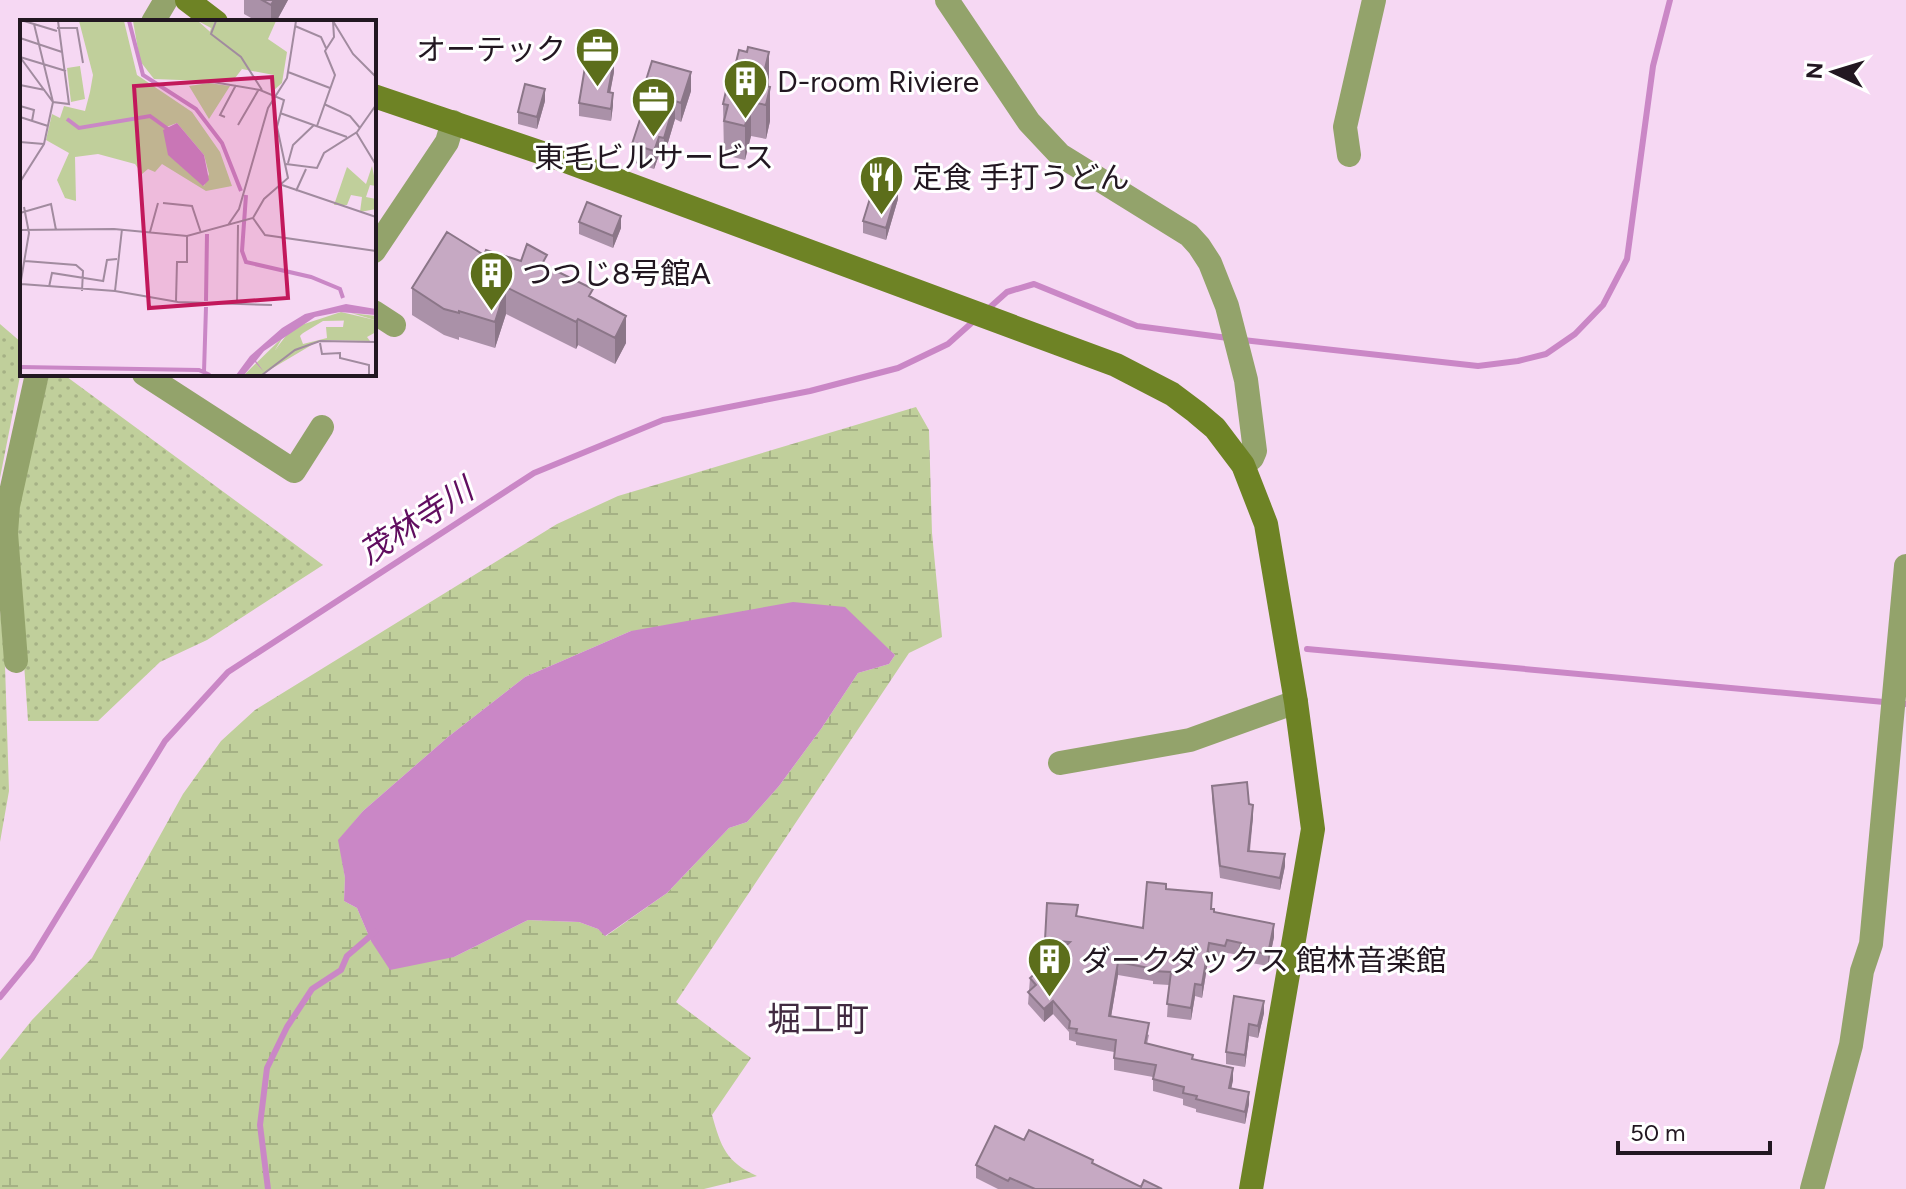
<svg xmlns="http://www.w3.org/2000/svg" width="1906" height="1189" font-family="Figtree,'Noto Sans JP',sans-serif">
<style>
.wetland{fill:url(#wetland-marsh);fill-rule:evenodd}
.garden{fill:url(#garden-dots)}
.water{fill:#ca87c6}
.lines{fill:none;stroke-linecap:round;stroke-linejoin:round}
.stream{stroke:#ca87c6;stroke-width:6}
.street{stroke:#93a36b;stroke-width:24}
.secondary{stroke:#6e8325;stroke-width:24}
.wall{fill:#aa91a8}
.shaded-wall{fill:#8b7688}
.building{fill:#c6a9c3;stroke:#8b7688;stroke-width:2}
.labels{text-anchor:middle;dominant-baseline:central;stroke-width:6;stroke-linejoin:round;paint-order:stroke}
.poi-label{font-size:30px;fill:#221721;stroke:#fff;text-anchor:start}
.water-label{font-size:32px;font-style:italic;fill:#610e60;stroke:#fff}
.quarter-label{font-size:34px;fill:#412a40;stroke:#fff}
.inset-river{fill:none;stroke:#ca87c6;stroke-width:4}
.inset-road{fill:none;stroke:#a18b9f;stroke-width:2}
.view{fill:#c2185b;fill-opacity:0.15;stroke:#c2185b;stroke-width:4}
.inset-edge{fill:none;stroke:#221721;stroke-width:4}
</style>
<defs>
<pattern id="wetland-marsh" width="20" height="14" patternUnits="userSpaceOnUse" patternTransform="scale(2)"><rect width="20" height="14" fill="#c0cf9b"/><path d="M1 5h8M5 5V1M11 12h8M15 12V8" fill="none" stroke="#a5b185"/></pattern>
<pattern id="garden-dots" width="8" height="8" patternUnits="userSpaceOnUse" patternTransform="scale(2)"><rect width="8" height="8" fill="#c0cf9b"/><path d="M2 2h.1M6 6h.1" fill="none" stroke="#a5b185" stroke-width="1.8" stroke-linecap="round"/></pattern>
</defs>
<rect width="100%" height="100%" fill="#f6d8f3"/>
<path class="wetland" d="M916 407 929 430 932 533 942 637 909 653 676 1002 751 1058 712 1115C721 1147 726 1162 757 1176L704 1189H0V1060L32 1020 92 958 183 794 221 741 255 710 557 524 618 496ZM631 631 873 635 895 655 889 664 858 673 821 729 779 786 747 822 729 828 667 893 606 936 598 929 579 922 528 920 454 957 371 941 357 908 344 901 345 878 339 840 363 811 448 737 525 677Z"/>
<path class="garden" d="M0 324 22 343V366L0 478Z
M49 374H63L323 565 207 640 160 662 98 721H28L16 548 18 506Z
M0 608 5 665 9 791 0 842Z"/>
<path class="water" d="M793 602 845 607 895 655 889 664 858 673 821 729 779 786 747 822 729 828 667 893 605 936 598 929 579 922 528 920 454 957 390 970 371 941 357 908 344 901 345 878 338 840 363 811 448 737 525 677 631 631Z"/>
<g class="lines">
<path class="stream" d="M988 309 1007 292 1034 284 1137 326 1228 338
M1243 340 1478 366 1518 361 1546 354 1575 334 1603 305 1627 259 1653 66 1670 0
M1307 649 1906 704
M0 997 32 958 165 741 228 672 534 473 663 420 810 391 898 368 948 344 976 319
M268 1189 260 1125 267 1068 287 1027 312 989 341 970 347 956 375 932"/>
<path class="street" d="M947 0 1029 122 1060 155 1189 235 1199 246 1210 263 1227 306 1246 380 1255 451 1252 458 1243 465
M153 22 166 0
M1349 155 1345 127 1374 0
M374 251 447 142 453 122
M374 312 394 325
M144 374 294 471 322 427
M16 661 6 533 8 506 37 374
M1060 763 1190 740 1296 702
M1812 1189 1851 1045 1862 971 1871 944 1906 566"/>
<path class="secondary" d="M187 0 216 22
M374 96 563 160 1116 365 1172 394 1196 412 1215 428 1243 465 1266 524 1296 702 1313 829 1251 1189"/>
</g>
<path class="wall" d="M244 0H288L276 22H258L244 14Z
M614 72 610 92 613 105 611 121 579 116V103Z
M769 86 770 121 766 139 751 136 745 160 724 155 723 104Z
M691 91 681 122 675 119 664 156 659 155 654 169 632 162V144L642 111V93Z
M545 101 537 129 518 124V112Z
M898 199 886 240 863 233V221Z
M579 222 621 228 613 248 579 234Z
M484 255 521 261 547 266 593 298 626 343 615 364 578 345 576 349 506 314 495 348 459 337V340L444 335 412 315V288Z
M1212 786 1249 804 1253 817 1250 851 1285 866 1280 890 1220 878 1212 798Z
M1166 889 1212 909 1214 912 1274 937 1268 966 1240 961V955L1227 953 1225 958 1209 955 1202 998 1195 996 1191 1020 1167 1017 1169 985 1153 984V981L1118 975 1111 1017 1149 1035 1147 1044 1193 1060 1233 1080 1231 1088 1249 1104 1245 1124 1196 1112V1109L1183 1105V1099L1153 1091V1077L1114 1070V1052L1076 1045V1042L1069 1040V1032L1053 1014 1044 1022 1028 1004 1030 978 1057 954 1045 953V940L1143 928Z
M1234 996 1264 1013 1258 1038 1249 1036 1245 1067 1226 1064V1052Z
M1024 1140 1093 1163 1141 1187 1162 1189H998L976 1178V1165Z"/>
<path class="shaded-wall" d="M274 0H288L276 22H271V5Z
M769 52V86L764 105 761 85Z
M614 60V72L608 104V92Z
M691 72V91L681 122V103Z
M770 87V121L766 139V105Z
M545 89V101L537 129V117Z
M613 93V105L611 121V109Z
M675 101V119L664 156V138Z
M751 102V136L745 160V126Z
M659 137V155L654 169V151Z
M898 187V199L886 240V228Z
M621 216V228L613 248V236Z
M506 287V314L495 348V322Z
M626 316V343L615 364V338Z
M578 319V345L576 349V322Z
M1253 805V817L1248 863V851Z
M1285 854V866L1280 890V878Z
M1274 924V937L1268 966V954Z
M1209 943V955L1202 998V985Z
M1118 962V975L1109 1029V1016Z
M1195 984V996L1191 1020V1008Z
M1053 1001V1014L1044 1022V1009Z
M1264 1001V1013L1258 1038V1026Z
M1249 1024V1036L1245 1067V1055Z
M1233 1068V1080L1229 1100V1088Z
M1249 1092V1104L1245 1124V1112Z"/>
<path class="building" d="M262 0H274L271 5Z
M748 47 769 52 761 85 770 87 766 105 751 102 745 126 724 121 728 105 723 104 729 78 732 79 739 50 747 52Z
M587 55 614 60 608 92 613 93 611 109 579 103Z
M652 61 691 72 681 103 675 101 664 138 659 137 654 151 632 144 648 95 642 93Z
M525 84 545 89 537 117 518 112Z
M876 179 898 187 886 228 863 221Z
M587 202 621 216 613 236 579 222Z
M447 232 484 255 486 250 521 261 527 244 547 255 542 264 593 289 589 296 626 316 615 338 578 319 576 322 506 287 495 322 459 311V313L444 309 412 288Z
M1247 782 1249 804 1253 805 1248 851 1285 854 1280 878 1220 866 1212 786Z
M1147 882 1166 884V889L1212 893 1211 909H1214V912L1274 924 1268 954 1240 949 1241 943 1227 940 1225 946 1209 943 1202 985 1195 984 1191 1008 1167 1004 1171 972 1153 971 1154 969 1118 962 1109 1016 1149 1023 1145 1043 1193 1055 1192 1059 1233 1068 1229 1088 1249 1092 1245 1112 1196 1099 1197 1096 1183 1093 1184 1087 1153 1079 1156 1065 1114 1058 1116 1040 1076 1033 1077 1029 1069 1028 1070 1021 1053 1001 1044 1009 1028 992 1036 985 1030 978 1070 942 1045 940 1047 903 1078 905 1076 916 1143 928Z
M1234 996 1264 1001 1258 1026 1249 1024 1245 1055 1226 1052Z
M995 1126 1024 1140 1029 1130 1093 1160 1092 1163 1141 1187 1144 1180 1162 1189H1035L1010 1178 1008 1181 976 1165Z"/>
<defs>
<symbol id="office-pin" viewBox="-11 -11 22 30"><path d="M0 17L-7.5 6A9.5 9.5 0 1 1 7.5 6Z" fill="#5c6e1b" stroke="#fff"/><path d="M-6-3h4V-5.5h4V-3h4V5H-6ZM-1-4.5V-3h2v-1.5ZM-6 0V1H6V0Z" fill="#fff"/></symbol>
<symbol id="building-pin" viewBox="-11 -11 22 30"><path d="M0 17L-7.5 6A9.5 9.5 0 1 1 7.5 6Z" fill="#5c6e1b" stroke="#fff"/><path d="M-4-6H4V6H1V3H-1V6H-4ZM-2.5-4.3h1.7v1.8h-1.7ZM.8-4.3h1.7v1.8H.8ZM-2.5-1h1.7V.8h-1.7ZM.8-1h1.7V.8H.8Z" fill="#fff"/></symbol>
<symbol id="restaurant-pin" viewBox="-11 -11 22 30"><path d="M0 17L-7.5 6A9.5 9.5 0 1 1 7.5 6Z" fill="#5c6e1b" stroke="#fff"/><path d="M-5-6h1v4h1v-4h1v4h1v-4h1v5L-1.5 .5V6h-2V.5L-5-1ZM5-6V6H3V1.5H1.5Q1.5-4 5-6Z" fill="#fff"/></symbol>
</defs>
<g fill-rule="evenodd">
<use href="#office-pin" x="572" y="24" width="51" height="69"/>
<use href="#building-pin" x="720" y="56" width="51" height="69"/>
<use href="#office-pin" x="628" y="74" width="51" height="69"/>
<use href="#restaurant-pin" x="856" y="152" width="51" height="69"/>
<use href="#building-pin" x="466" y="248" width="51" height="69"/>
<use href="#building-pin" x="1024" y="934" width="51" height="69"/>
</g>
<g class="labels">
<g class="poi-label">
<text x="566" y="49" text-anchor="end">オーテック</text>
<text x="777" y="81">D-room Riviere</text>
<text x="654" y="157" text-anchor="middle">東毛ビルサービス</text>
<text x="912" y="177">定食 手打うどん</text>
<text x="522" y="273">つつじ8号館A</text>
<text x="1081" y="960">ダークダックス 館林音楽館</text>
</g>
<g class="water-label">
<text transform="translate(416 521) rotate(-33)">茂林寺川</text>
</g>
<g class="quarter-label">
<text x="818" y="1019">堀工町</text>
</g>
</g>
<g transform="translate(20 20)">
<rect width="356" height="356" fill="#f6d8f3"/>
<path d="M60 46 65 79 51 82 47 48ZM331 293 356 296V312L347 317 350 321 300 320 241 355H224L263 317 255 330 287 308 280 316 283 324 307 318 306 307H323L324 300H355Z" fill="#c0cf9b"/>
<path d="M178 1H256L248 19 267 32 262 63 253 71 254 55 222 49 189 15 191 8ZM352 146 356 166 350 165 346 177 356 179V189L340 192 342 177 331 175 327 185H314L327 147 346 164ZM321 292 355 300 303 301 255 330 272 308Z" fill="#c0cf9b"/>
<path d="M59 1H104L117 55 172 92 200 132 212 166 186 171 142 144 135 152 128 149 122 154 115 144 78 134 55 137 56 181 45 178 37 160 49 133 26 120 32 94 40 98 44 86 65 91 70 72 73 55ZM157 103 184 135 189 154 184 166 149 135 146 107Z" fill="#c0cf9b" fill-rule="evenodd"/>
<path d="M113 1H178L217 36 222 49 212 62 134 59 120 41ZM189 63 210 66 189 99 169 66Z" fill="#c0cf9b"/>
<path d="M157 103 184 135 189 160 183 166 148 135 143 110ZM326 284 356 289V295L320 292 295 297 244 331 236 341 244 352 235 342 224 355H216L230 336 262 308 285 294Z" fill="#ca87c6"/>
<path class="inset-river" d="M109 1 123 55 176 89 202 123 221 171M47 99 59 108 130 96 148 109M226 175 222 231 226 242 291 257 320 269 323 278M186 281 187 214M0 347 179 350 190 355M184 352 186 287"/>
<path class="inset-road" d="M4 1 37 11M196 1 191 14 221 37 242 70M313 1 333 34 356 57M275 6 301 17 306 28M37 8H57L63 43M0 18 42 32M0 37 33 82 49 84 38 1M0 37 46 51M268 52 310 68M0 65 25 70M304 84 330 96 340 108M0 86 14 90 12 101M260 93 327 117M0 97 28 106M205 97 200 95 216 65M218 105 239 69M297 106 315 55 305 31 314 17 313 1M336 112 356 145M0 122 24 124M268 143 273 125 294 105M266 144 297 148 304 133 337 112 356 85M0 162 24 124 33 82 14 4M262 165 356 197M276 171 286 149M143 183 172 186 181 213M0 193 31 184 36 210M233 198 245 215 356 231M208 205 219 189 248 88 267 58 276 1M0 210 94 209 167 216 233 198 244 179 268 158 257 107 264 80 240 70 193 62 148 64M130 212 138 183M5 241 56 245 63 251 62 271M83 262 87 240 97 239M1 264 95 271 158 282 252 285M0 266 9 213 4 187M29 267 32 253 83 261M95 271 102 209M156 281 157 242H167V216M217 283 218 205M300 323 302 334 320 333V338L349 345V355M242 355 275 330 300 321 356 322"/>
<path class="view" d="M252 57 268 278 129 288 114 66Z"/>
<rect width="356" height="356" class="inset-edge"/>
</g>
<g transform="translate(1834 72) rotate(274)" stroke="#ffffff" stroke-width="6" paint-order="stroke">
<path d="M0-6L14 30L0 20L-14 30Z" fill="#221721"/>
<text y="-12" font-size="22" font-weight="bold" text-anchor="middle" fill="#221721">N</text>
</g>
<path d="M1618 1141v12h152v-12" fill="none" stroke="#221721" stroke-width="4"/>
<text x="1630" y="1141" font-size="24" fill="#221721" stroke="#ffffff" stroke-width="6" paint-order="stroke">50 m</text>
</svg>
